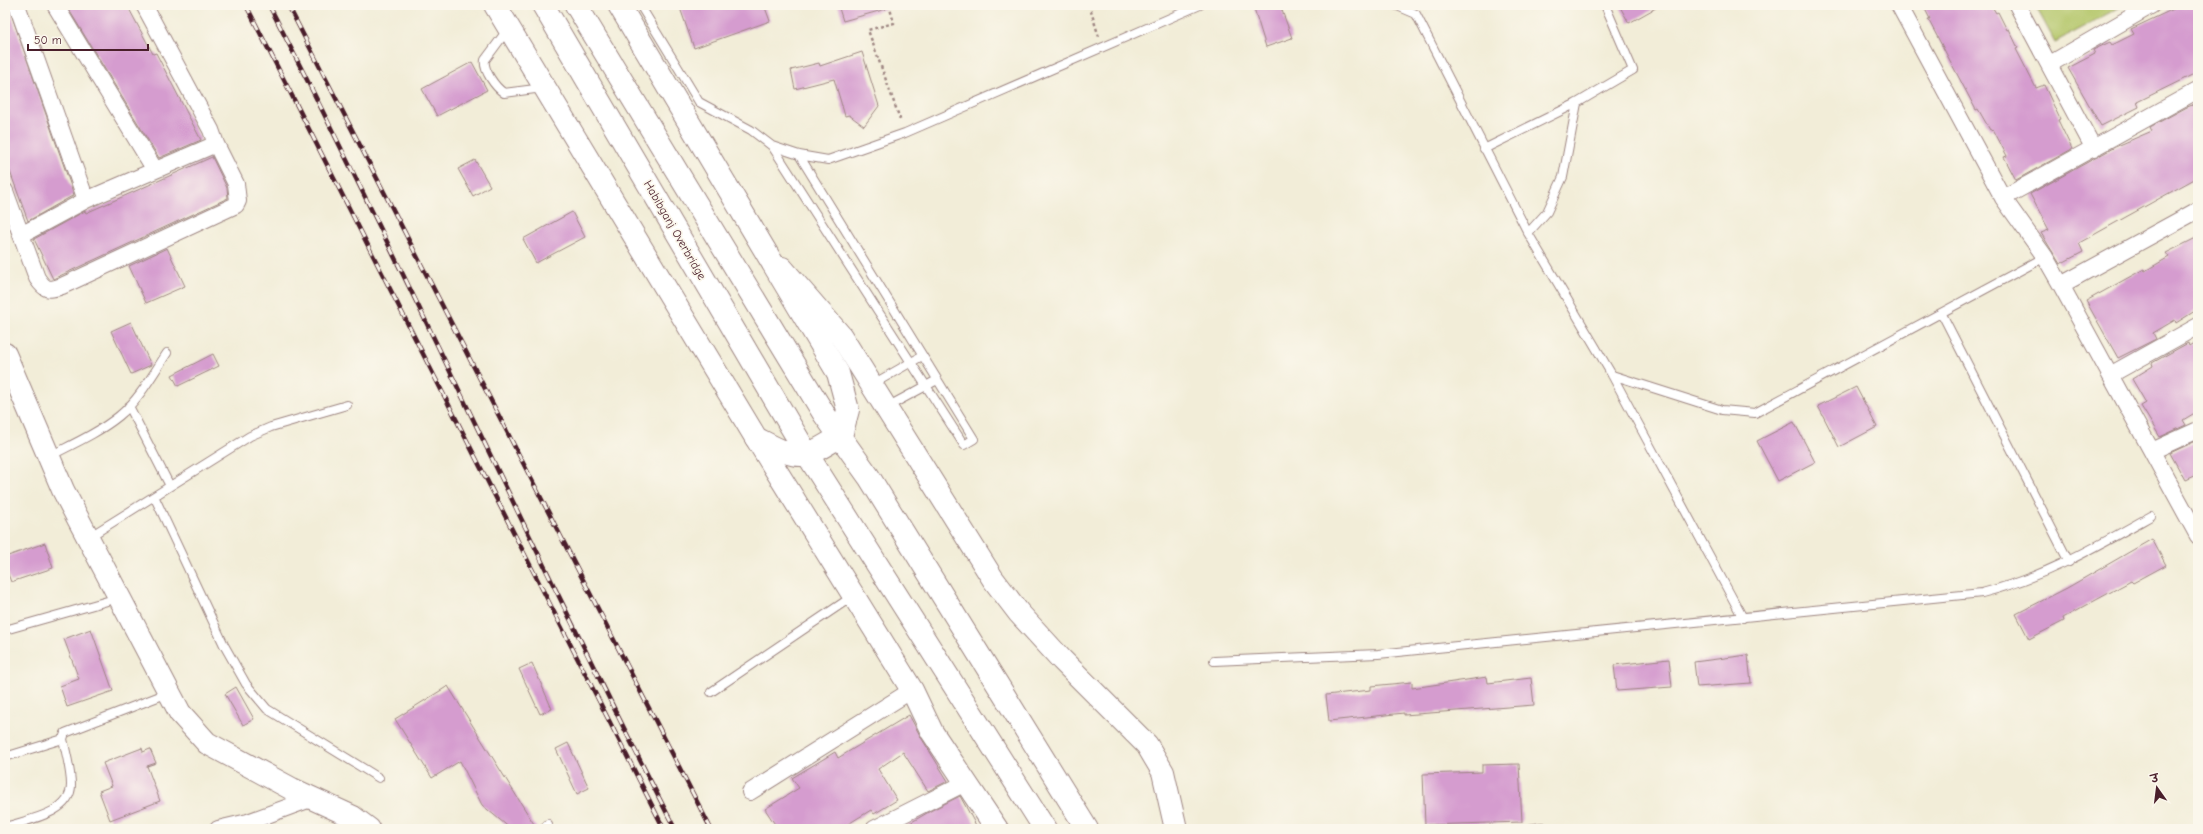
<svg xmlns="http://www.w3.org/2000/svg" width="2203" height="834" font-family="'Comic Neue','Playpen Sans Deva',sans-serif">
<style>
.green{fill:#b4c669;stroke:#7f724a}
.building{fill:#d59ccf}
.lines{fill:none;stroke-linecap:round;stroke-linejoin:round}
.lane-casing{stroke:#9e8682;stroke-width:10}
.street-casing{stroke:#9e8682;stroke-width:18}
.secondary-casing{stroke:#9e8682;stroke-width:24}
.primary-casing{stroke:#9e8682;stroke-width:24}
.path{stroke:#9e8682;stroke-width:2.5;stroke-dasharray:3 3;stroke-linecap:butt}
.lane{stroke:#fff;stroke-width:8}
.street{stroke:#fff;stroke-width:16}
.secondary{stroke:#fff;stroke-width:22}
.primary{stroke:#fff;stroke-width:22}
.rail-casing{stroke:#4a1f2b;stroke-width:4.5}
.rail{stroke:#fbf7ec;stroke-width:3;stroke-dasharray:9;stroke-linecap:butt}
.labels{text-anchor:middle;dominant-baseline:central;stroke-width:3.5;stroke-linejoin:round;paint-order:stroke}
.street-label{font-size:12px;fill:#4a1f2b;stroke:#fbf7ec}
</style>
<rect width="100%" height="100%" fill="#fbf7ec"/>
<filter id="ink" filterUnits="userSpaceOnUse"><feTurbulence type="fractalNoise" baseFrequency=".025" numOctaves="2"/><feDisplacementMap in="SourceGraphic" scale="8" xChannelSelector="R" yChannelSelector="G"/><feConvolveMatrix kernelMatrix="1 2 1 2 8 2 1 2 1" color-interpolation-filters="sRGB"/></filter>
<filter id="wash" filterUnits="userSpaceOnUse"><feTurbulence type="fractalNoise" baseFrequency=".012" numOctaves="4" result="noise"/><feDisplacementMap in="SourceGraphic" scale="16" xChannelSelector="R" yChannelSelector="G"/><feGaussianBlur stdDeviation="0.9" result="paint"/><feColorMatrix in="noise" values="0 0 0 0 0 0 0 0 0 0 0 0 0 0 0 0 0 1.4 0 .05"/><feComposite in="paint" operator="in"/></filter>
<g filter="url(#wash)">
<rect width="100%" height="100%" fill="#f2edd8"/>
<path class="green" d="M2035 5H2124L2055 42Z"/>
<g id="blocks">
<path class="building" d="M5 5H8L74 195 28 221 5 158Z
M66 5H127L153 54 156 53 201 140 159 158Z
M679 5H764L770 21 694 48Z
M838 5H886V9L843 21Z
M1253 5H1280L1292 38 1266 47Z
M1619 5H1661L1629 23Z
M1923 5H1991L1996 13 1998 12 2007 30 2009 29 2018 48 2016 49 2036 88 2044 85 2060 119 2058 120 2072 149 2016 180 2004 157 2007 156 1993 129 1990 130 1978 109 1976 110 1928 19H1930Z
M2182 5H2198V72L2137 102 2139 107 2101 126 2068 68 2095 54 2093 50 2110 42 2112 45 2134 34 2131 29Z
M862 52 879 106 864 126 849 115 845 116 834 79 795 89 791 70 819 63 820 66Z
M472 62 487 90 437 116 422 89Z
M2198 103V177L2079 243 2083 252 2060 264 2041 233 2049 230 2030 194 2115 147 2152 131 2150 127 2187 107Z
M212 157 227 188 228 198 53 279 34 239 85 211 86 213Z
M475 160 490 186 473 196 458 169Z
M572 212 585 237 536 263 523 239Z
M2198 237V309L2176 323 2175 320 2153 333 2156 339 2118 358 2086 301 2144 269 2145 271 2169 257 2166 253Z
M167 248 185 286 146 303 129 266Z
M131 322 151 365 131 374 111 331Z
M2198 340V411L2183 420 2186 425 2160 437 2141 406 2146 403 2132 379 2153 366 2152 363 2188 343 2189 346Z
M213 354 219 366 178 386 172 375Z
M1856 387 1877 427 1839 447 1818 406Z
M1794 422 1815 462 1778 481 1757 441Z
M2196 441 2198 445V474L2185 480 2170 453Z
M2152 539 2166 565 2133 583 2131 581 2063 618 2064 621 2029 639 2016 614 2067 588Z
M45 543 53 568 11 582 5 566V557Z
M91 629 113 691 67 707 60 686 79 679 64 639Z
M1748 655 1751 683 1697 687 1694 662Z
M1669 659 1672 687 1617 691 1614 665Z
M532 663 552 709 540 714 519 669Z
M1487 677 1488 683 1531 678 1534 705 1404 715V713L1329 721 1326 695 1371 690V686L1412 682V688Z
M448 686 537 829H511L482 805 460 761 432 778 395 719Z
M236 687 254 719 243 725 225 694Z
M909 715 922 739 948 781 928 791 903 752 878 769 897 800 874 814 871 810 840 829H778L765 809 799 788 792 778 835 752 838 758Z
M568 743 589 788 577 794 556 749Z
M142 748 143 752 150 749 156 763 147 766 160 801 110 820 99 791 112 786 103 763Z
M1519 764 1522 822 1425 825 1423 774 1482 772V765Z
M960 796 978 829H900L932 810Z"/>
</g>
</g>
<g filter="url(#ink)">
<use href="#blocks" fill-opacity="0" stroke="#9e8682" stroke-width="1"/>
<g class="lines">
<defs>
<path id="lane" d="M640 5 699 102 751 130 772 146 799 155 828 160 905 133 1200 5
M1395 5 1416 14 1528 233 1612 375 1743 618
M508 29 485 60C483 70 495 87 504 93L543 88
M772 146 964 445 974 439 799 155
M1484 149 1577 103 1633 70 1605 5
M1528 233 1547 212 1563 177 1577 103
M1942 314 2069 562
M1612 375 1722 410 1755 413 2045 257
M873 384 922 356
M129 406 170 486
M887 407 937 380
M50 456C73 444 98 433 119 416 139 400 153 374 167 353
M154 496 224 645 246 684 267 709 379 778
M89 537 250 436 271 427 347 405
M5 630 118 598
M1214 661 1378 654 1982 593C2043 578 2096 547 2151 516
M711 692 853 596
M5 757 63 739
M5 827C26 820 71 814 71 785 71 770 66 753 63 739L65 733 168 693
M543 829 548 824
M1529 829 1542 827 1544 829"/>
<path id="street" d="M17 5 86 200 216 144 211 130 144 5
M55 5 155 170
M1899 5 2003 198 2045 257 2061 285 2198 536
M2017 5 2094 149
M2050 64 2152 5
M5 191 37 278C45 290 48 291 62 286L236 205 238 201 236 184 216 144
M2003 198 2198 90
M21 235 86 200
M2061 285 2198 210
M2110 375 2198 326
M2152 451 2198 430
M750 792 912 690
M218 829 248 822 313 798
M874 829 967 782"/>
<path id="secondary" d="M782 268 841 336 993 579 1019 613 1062 660 1147 745 1163 772 1176 829
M5 354 63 490 180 713 207 743 292 789 353 817 369 829
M756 438 912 690 932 732 997 829"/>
<path id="primary" d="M495 5 756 438C770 445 792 459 808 454 819 450 830 442 841 436L848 410 838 373 619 5
M543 5 807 454 1045 829
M576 5 824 414 869 477 1087 829"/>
</defs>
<use href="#lane" class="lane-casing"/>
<use href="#street" class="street-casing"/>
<use href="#secondary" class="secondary-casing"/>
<use href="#primary" class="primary-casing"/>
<path class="path" d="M889 5 894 23 868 30 901 122
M1089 5 1099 37"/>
<use href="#lane" class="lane"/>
<use href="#street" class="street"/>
<use href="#secondary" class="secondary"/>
<use href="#primary" class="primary"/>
<defs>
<path id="rail" d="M246 5 664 829
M269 5C409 277 535 557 675 829
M288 5 711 829"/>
</defs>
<use href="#rail" class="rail-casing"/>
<use href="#rail" class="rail"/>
</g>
</g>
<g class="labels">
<g class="street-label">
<text transform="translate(675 230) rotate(60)">Habibganj Overbridge</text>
</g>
</g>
<rect width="2203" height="834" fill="none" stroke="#fbf7ec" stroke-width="20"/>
<g transform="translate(2157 788) rotate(346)" stroke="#fbf7ec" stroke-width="3" paint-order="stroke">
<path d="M0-3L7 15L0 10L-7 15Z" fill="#4a1f2b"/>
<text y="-6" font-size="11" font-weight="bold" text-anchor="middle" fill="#4a1f2b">उ</text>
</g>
<path d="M28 44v6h120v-6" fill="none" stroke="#4a1f2b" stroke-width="2"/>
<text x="34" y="44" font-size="12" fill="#4a1f2b" stroke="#fbf7ec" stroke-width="3" paint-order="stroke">50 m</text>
</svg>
